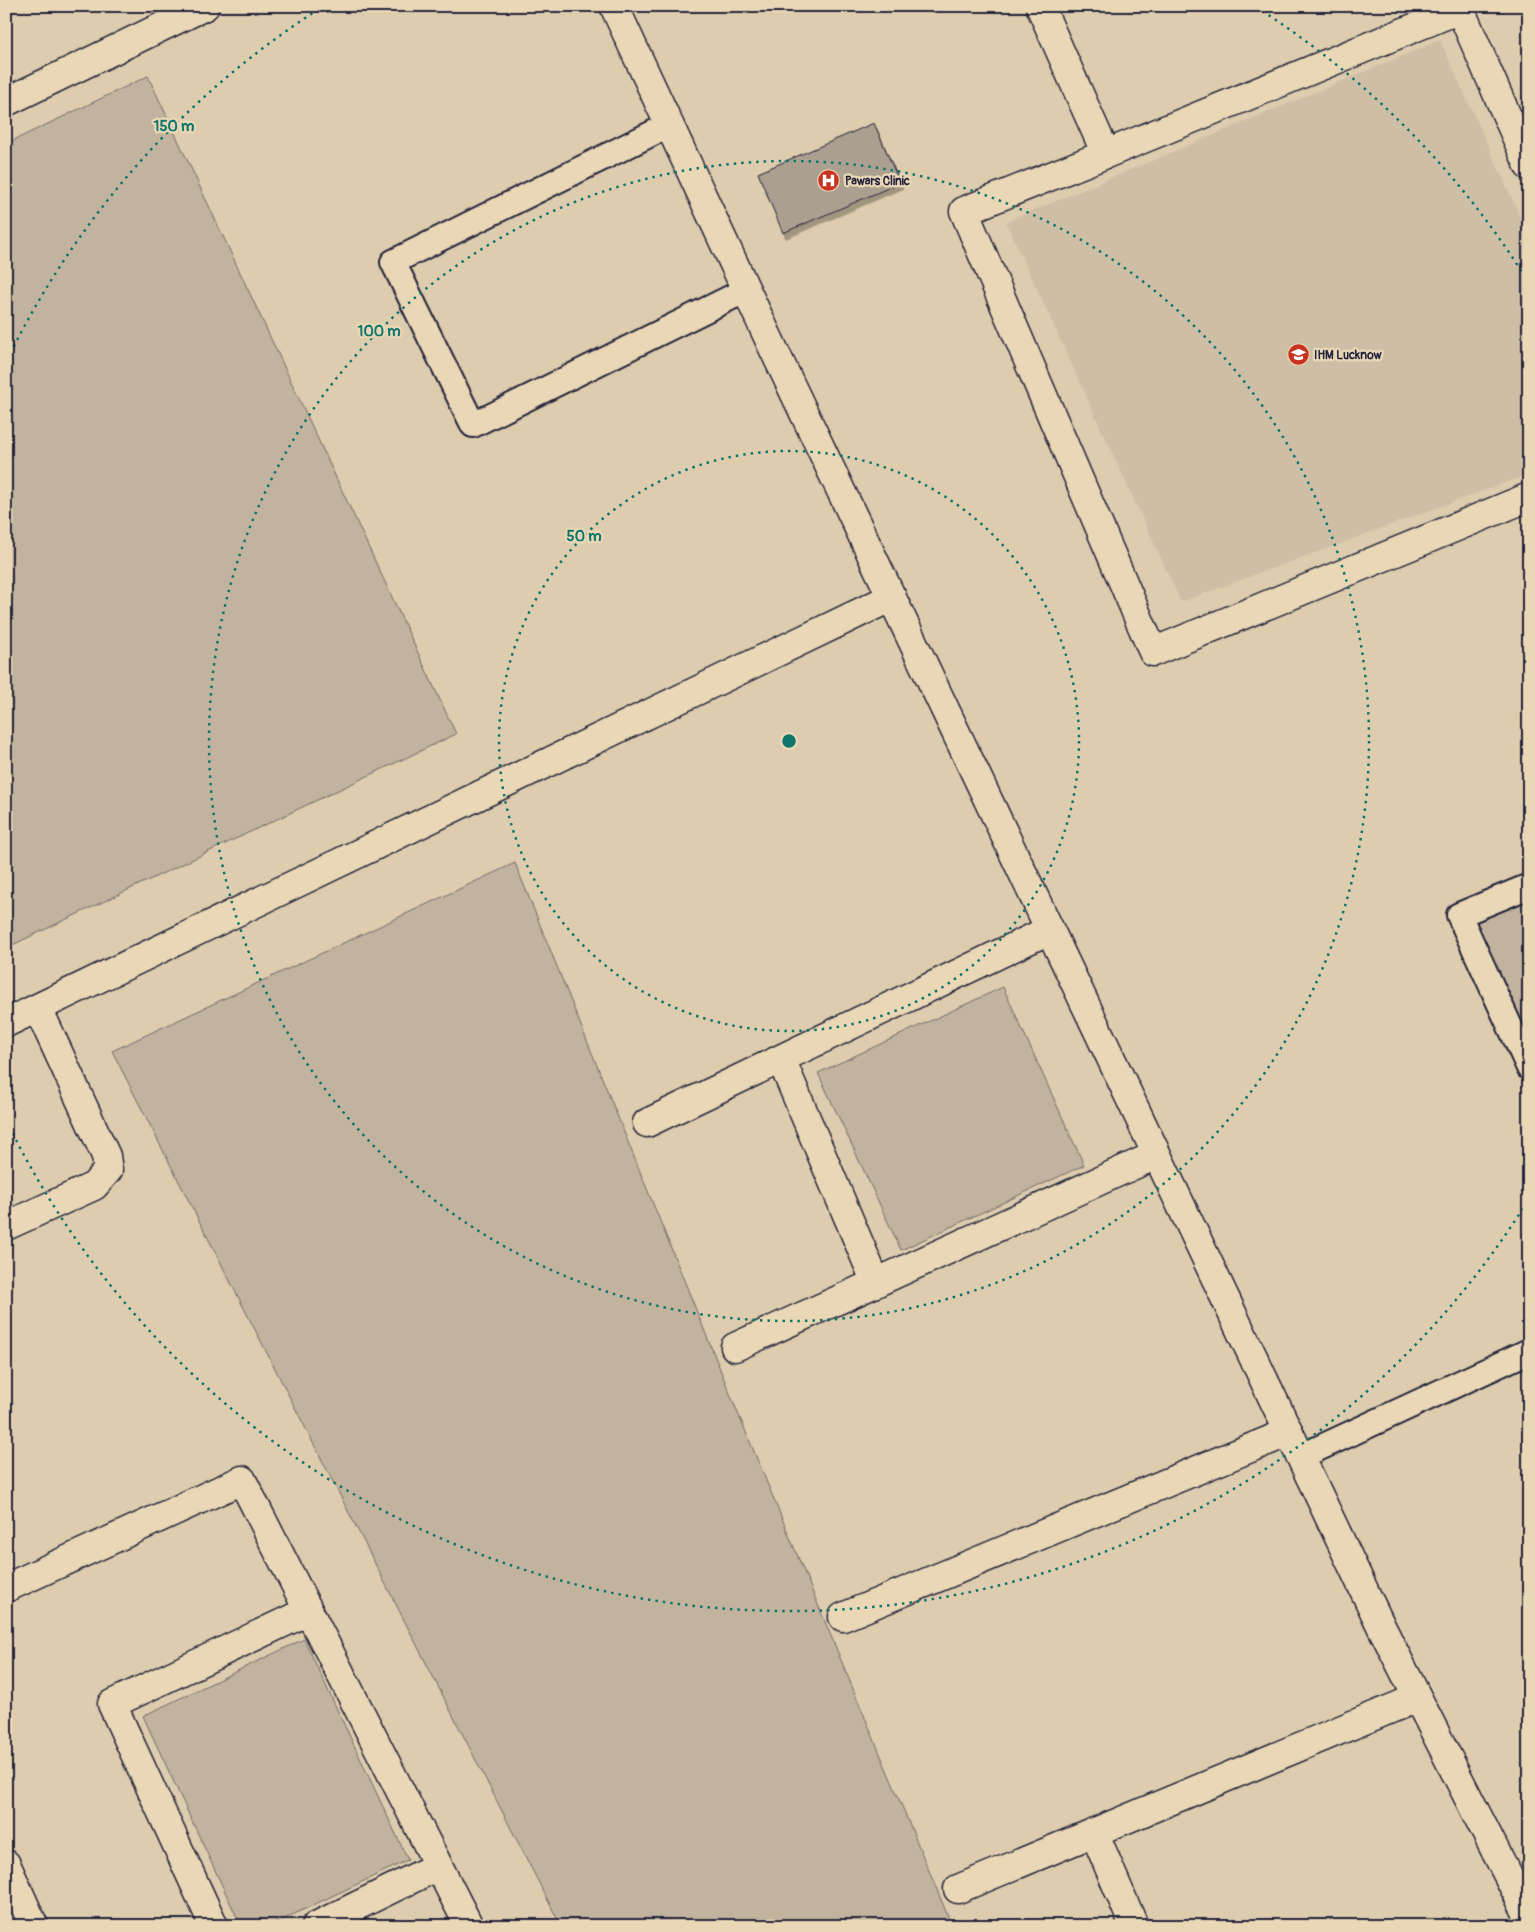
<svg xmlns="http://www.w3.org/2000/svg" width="1535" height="1932" font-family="Pangolin,sans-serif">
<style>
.built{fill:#cebea5}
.green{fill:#c1b39d;stroke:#726a6c}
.building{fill:#ab9f90;stroke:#22223b;filter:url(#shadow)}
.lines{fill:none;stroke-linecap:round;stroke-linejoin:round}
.service-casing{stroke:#22223b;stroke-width:28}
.minor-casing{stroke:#22223b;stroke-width:31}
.tertiary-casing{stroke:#22223b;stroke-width:31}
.service{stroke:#e9d7b5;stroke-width:24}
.minor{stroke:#e9d7b5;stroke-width:28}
.tertiary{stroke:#e9d7b5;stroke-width:28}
.ring{fill:none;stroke:#0f766e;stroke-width:2.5;stroke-dasharray:2.5 5}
.labels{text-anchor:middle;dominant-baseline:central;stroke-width:4.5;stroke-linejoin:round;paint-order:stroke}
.poi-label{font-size:12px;font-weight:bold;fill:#22223b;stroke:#e9d7b5;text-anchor:start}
.centre{fill:#0f766e;stroke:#e9d7b5;stroke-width:2.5}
.ring-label{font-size:15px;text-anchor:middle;font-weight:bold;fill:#0f766e;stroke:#e9d7b5;stroke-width:4.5;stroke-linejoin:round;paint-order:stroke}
</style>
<defs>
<filter id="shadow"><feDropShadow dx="3" dy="5.5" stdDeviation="0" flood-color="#0004"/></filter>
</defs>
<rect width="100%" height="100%" fill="#ddccae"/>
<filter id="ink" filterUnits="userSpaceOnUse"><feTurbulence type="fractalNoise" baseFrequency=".02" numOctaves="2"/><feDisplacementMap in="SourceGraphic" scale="10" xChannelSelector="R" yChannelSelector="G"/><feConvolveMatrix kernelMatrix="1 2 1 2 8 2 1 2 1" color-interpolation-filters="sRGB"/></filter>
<g filter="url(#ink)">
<path class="built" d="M1440 40 1529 236V474L1181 602 1006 222Z"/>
<path class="green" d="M148 76 456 734 6 948V144Z
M515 863 735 1406 952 1926H561L112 1051Z
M1529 886V1068L1459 915Z
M1003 987 1084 1165 901 1250 818 1073Z
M304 1639 408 1860 269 1926H241L143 1716Z"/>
<path class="building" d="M874 123 900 183 783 233 758 173Z"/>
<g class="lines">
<defs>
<path id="service" d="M669 125 393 262 473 425 746 290
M1529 886 1459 915 1529 1068
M1300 1457 1529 1351"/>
<path id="minor" d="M1040 6 1106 154
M6 102 205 6
M1529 166 1460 9 1106 154 964 211 1153 652 1529 497
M781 1059 876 1283
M647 1123 1049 930
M6 1226 94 1186 108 1170 106 1156 38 1008
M735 1347 1156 1155
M6 1588 242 1480 469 1926
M843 1617 1289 1432
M1094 1832 1134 1926
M6 1864 34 1926
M958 1889 1417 1698
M214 1926 112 1704 308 1611
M316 1926 438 1866"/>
<path id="tertiary" d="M614 6 774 350 1382 1628 1529 1917
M6 1023 892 597"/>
</defs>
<use href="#service" class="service-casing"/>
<use href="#minor" class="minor-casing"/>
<use href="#tertiary" class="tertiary-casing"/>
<use href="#service" class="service"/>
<use href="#minor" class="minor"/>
<use href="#tertiary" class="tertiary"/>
</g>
</g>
<g class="ring">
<circle cx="789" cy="741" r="290"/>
<circle cx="789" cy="741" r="580"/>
<path d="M1527 1202A870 870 0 0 1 7 1122M7 360A870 870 0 0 1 322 7M1256 7A870 870 0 0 1 1527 280"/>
</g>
<defs>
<symbol id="hospital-disc" viewBox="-11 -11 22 22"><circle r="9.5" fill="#c8321e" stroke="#e9d7b5"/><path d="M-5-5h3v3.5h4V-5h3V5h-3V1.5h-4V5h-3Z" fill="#fff"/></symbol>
<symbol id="university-disc" viewBox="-11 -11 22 22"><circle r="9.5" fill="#c8321e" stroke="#e9d7b5"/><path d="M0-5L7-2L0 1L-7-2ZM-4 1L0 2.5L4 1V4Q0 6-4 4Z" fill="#fff"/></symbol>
</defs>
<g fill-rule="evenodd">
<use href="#hospital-disc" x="816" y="168" width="25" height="25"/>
<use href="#university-disc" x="1286" y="342" width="25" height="25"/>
</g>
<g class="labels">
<g class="poi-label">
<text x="845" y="181">Pawars Clinic</text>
<text x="1314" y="355">IHM Lucknow</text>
</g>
</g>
<circle cx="789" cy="741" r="8" class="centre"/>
<g class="ring-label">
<text x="174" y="131">150 m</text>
<text x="379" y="336">100 m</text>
<text x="584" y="541">50 m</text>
</g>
<rect width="1535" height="1932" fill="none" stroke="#e9d7b5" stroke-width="25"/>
<rect x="12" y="12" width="1510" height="1907" fill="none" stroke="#22223b" stroke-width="2" filter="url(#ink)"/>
</svg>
